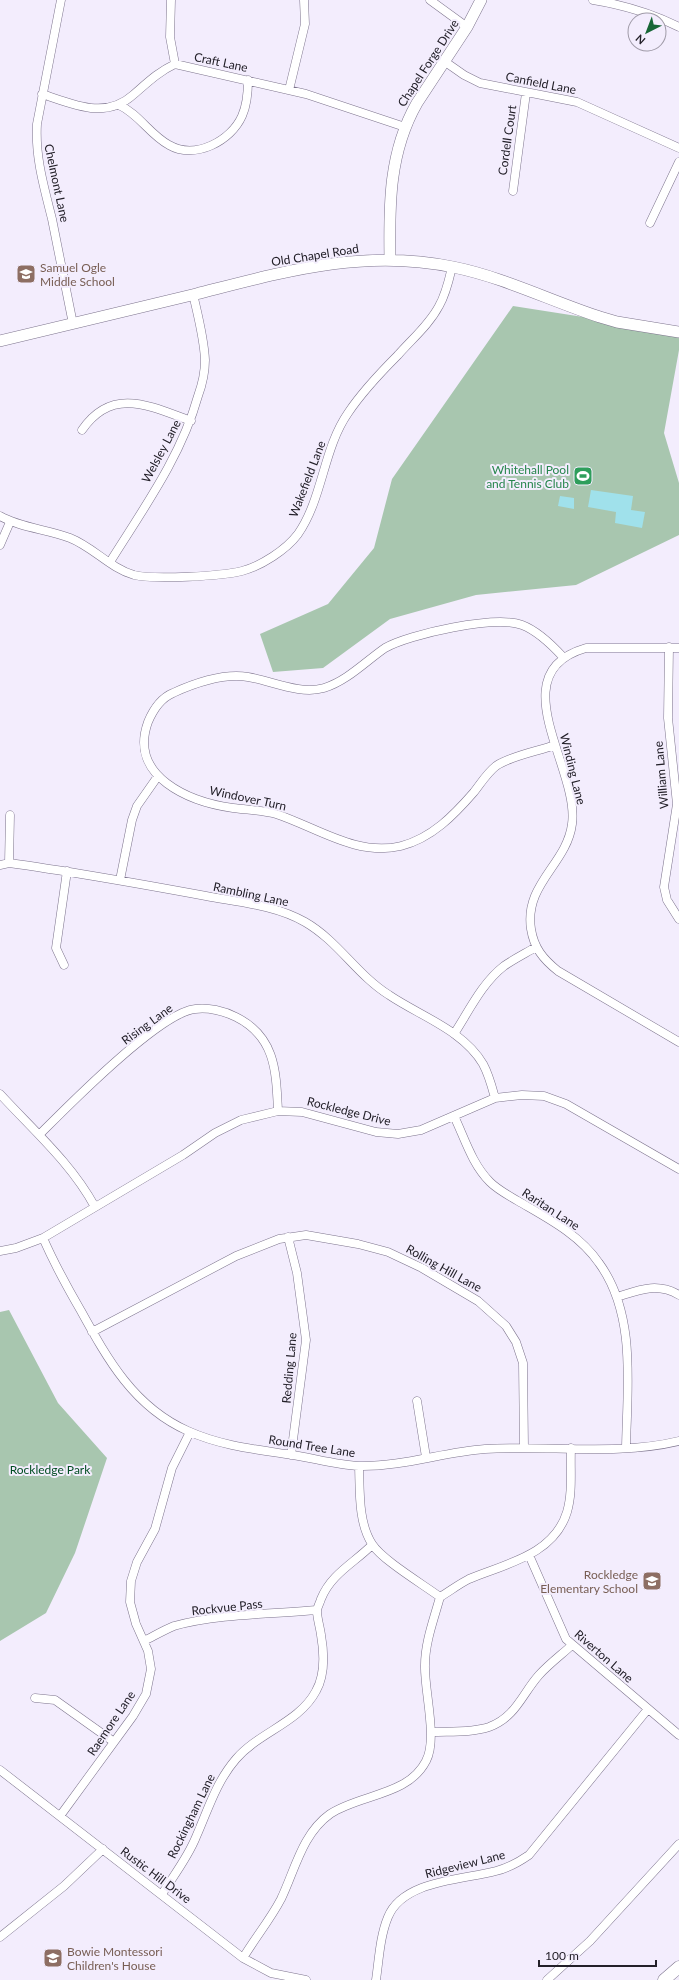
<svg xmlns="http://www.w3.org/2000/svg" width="679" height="1980" font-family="Lato,sans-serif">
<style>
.green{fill:#a8c6af}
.water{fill:#a0e1eb}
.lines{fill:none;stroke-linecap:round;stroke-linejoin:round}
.street-casing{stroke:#7d748d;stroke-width:9}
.secondary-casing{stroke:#7d748d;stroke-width:12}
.primary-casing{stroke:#7d748d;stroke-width:13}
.street{stroke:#fff;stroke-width:8}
.secondary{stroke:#fff;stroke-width:11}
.primary{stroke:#fff;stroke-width:12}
.labels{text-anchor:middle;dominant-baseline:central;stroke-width:4;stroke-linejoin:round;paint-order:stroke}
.street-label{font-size:12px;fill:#232029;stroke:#f3edfd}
.education-label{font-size:12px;fill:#785e54;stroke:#f3edfd;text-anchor:start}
.leisure-label{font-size:12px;fill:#27864d;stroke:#f3edfd;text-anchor:end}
.park-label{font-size:12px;fill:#024d23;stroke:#f3edfd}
</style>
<rect width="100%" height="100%" fill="#f3edfd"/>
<path class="green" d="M513 306 679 332V350L664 433 679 483V535L576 585 476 595 390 619 323 668 273 672 260 634 328 604 374 548 392 479Z
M9 1310 58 1403 107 1458 75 1553 46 1613 0 1641V1312Z"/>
<path class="water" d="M591 490 633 496 631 510 645 512 642 528 615 523 616 512 588 507Z
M560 496 574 498V509L558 506Z"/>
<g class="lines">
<defs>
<path id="street" d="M61 0 37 124C35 157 44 187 52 219 59 254 66 289 73 324
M171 0 170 37 175 64
M430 0 467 27
M593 0C624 5 651 13 679 27
M444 61 464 75 480 83 577 102 679 148
M289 90 305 24 304 0
M42 94C73 104 105 120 133 95 147 83 158 72 175 64L306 94 405 127
M119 105C139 114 150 135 169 145 195 160 231 141 242 116 247 105 248 92 248 80
M513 191 526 93
M650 223 679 162
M82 430C112 386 150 406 191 421
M0 516C21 528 47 529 70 538 93 547 110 568 134 575 154 580 222 576 242 571 261 566 286 550 298 534 323 498 323 449 348 413 362 392 380 373 398 355 412 339 429 325 439 306 446 294 449 280 452 267
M0 545 10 522
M110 562C143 509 181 457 198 396 202 385 205 372 205 360 204 338 198 316 193 294
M669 647 668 718 677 804 664 887 667 900 679 919
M679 648H586C499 673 580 769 572 824 567 864 524 884 531 929 534 948 543 959 558 971L679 1042
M555 745C539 751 510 756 496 766 487 773 481 783 474 792 454 815 432 838 401 846 357 857 316 827 276 814 262 810 247 810 233 808 190 802 128 777 148 722 153 710 161 698 173 693 195 683 224 673 248 677 272 681 300 695 324 688 347 681 366 661 385 648 409 634 496 615 522 625 538 631 552 645 563 657
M9 863 10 815
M0 865 9 863C75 872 141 884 206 896 238 902 276 905 305 922 338 941 357 975 389 995 420 1016 463 1030 483 1064 489 1075 492 1087 495 1098
M120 880 132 820 137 806 158 776
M64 965 56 948 67 871
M454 1034C469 1011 482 983 504 966 514 959 526 953 536 947
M0 1094C34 1131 71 1163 95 1207
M454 1116C465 1139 472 1164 490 1182 498 1190 508 1195 518 1201 547 1218 579 1234 599 1263 637 1315 627 1388 626 1448
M40 1134C68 1106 159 1013 195 1009 208 1007 224 1011 236 1017 276 1037 276 1072 278 1111
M288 1237 297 1273 306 1340 291 1455
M43 1238C54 1263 67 1287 81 1311 108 1360 134 1407 188 1431 219 1445 252 1449 286 1454 310 1457 335 1465 359 1466 402 1467 443 1452 485 1449 549 1445 617 1456 679 1441
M0 1251 16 1248 43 1238 183 1155 215 1133 241 1120 278 1111 302 1112 376 1132 398 1134 421 1130 495 1098 522 1095 544 1096 566 1104 679 1169
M617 1297C639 1290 657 1282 679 1295
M92 1332 236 1256 279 1239 306 1235 358 1244 388 1252 422 1268 478 1301 506 1326 516 1342 523 1363 524 1448
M417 1401 426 1457
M359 1466C360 1491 358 1522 372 1544 382 1560 424 1585 440 1597
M529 1555 566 1639 679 1735
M144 1641C154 1636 164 1630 174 1626 216 1614 273 1614 317 1610
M35 1698 55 1700 114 1742
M431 1732C449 1731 471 1733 489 1727 516 1717 522 1694 539 1675 549 1664 561 1655 571 1646
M0 1770 243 1958 271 1973 306 1980
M60 1816 133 1716 146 1694 151 1669 148 1651 136 1624 130 1602 131 1581 137 1562 155 1529 172 1468 190 1432
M162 1894C174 1875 188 1857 196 1837 208 1810 216 1782 236 1759 259 1732 299 1723 316 1691 325 1675 324 1652 321 1635 320 1627 317 1618 317 1611 317 1607 320 1603 321 1599 331 1574 354 1563 372 1545
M0 1937 64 1886 103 1849
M243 1958C255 1938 270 1920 281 1899 295 1870 302 1834 330 1814 360 1794 408 1796 426 1761 438 1739 424 1690 425 1665 425 1642 434 1619 440 1597 450 1591 459 1584 469 1579 505 1564 554 1555 567 1512 573 1492 570 1469 571 1448
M376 1980C379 1959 380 1936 388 1917 403 1880 463 1880 496 1871 508 1868 519 1862 529 1855L648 1709
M547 1980 590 1941 679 1844"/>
<path id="secondary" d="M390 260C389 204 389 152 417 103L467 27 481 0
M0 341C65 326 131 309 196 294 283 272 363 248 453 267 503 277 551 301 600 317L617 322 679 332"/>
<path id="primary" d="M664 1980 679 1967"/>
</defs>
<use href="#street" class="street-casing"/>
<use href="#secondary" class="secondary-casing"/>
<use href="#primary" class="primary-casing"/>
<use href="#street" class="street"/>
<use href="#secondary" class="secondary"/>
<use href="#primary" class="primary"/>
</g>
<defs>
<symbol id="school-square" viewBox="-11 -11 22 22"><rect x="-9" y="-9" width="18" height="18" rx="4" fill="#8d6e63" stroke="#f3edfd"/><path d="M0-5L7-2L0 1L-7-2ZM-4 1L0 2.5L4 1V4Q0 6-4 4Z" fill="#fff"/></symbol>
<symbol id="stadium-square" viewBox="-11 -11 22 22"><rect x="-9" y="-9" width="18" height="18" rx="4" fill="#2e9e5b" stroke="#f3edfd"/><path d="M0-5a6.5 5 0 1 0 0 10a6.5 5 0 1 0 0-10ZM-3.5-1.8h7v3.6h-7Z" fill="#fff"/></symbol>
</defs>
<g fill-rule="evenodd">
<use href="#school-square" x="15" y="263" width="22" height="22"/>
<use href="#stadium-square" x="572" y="465" width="22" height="22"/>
<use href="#school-square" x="641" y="1570" width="22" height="22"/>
<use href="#school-square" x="42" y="1947" width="22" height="22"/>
</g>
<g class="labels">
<g class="street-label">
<text transform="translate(221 62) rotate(12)">Craft Lane</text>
<text transform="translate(428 63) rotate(-57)">Chapel Forge Drive</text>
<text transform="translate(541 83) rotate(11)">Canfield Lane</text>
<text transform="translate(507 140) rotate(-82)">Cordell Court</text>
<text transform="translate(57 183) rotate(78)">Chelmont Lane</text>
<text transform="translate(315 255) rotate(-9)">Old Chapel Road</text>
<text transform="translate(161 451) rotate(-62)">Welsley Lane</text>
<text transform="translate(307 479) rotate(-69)">Wakefield Lane</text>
<text transform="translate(573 769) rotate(76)">Winding Lane</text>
<text transform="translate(661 775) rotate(-95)">William Lane</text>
<text transform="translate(248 798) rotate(12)">Windover Turn</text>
<text transform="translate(251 894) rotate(12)">Rambling Lane</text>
<text transform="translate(147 1024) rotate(-36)">Rising Lane</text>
<text transform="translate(349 1111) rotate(14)">Rockledge Drive</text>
<text transform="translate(551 1209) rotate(33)">Raritan Lane</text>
<text transform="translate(444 1268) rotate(29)">Rolling Hill Lane</text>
<text transform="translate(289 1368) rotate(-85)">Redding Lane</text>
<text transform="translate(312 1446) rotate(9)">Round Tree Lane</text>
<text transform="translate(227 1607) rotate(-6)">Rockvue Pass</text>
<text transform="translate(604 1656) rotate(41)">Riverton Lane</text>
<text transform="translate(111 1723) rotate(-56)">Raemore Lane</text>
<text transform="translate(191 1816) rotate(-64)">Rockingham Lane</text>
<text transform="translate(465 1864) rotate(-14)">Ridgeview Lane</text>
<text transform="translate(156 1875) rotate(37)">Rustic Hill Drive</text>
</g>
<g class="education-label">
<text x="40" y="267">Samuel Ogle<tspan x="40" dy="14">Middle School</tspan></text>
<text x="638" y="1574" text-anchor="end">Rockledge<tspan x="638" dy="14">Elementary School</tspan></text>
<text x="67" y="1951">Bowie Montessori<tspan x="67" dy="14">Children's House</tspan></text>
</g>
<g class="leisure-label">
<text x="569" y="469">Whitehall Pool<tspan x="569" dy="14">and Tennis Club</tspan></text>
</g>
<g class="park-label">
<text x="50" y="1469">Rockledge Park</text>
</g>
</g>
<g transform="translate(647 32) rotate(222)"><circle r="19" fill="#f3edfd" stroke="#a09ba8"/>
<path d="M0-3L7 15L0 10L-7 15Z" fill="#176636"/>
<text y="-6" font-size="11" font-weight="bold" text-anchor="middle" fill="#232029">N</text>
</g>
<path d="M539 1960v6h117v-6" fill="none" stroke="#232029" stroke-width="2"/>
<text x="545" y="1960" font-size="12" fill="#232029" stroke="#f3edfd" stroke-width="3" paint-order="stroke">100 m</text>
</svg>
